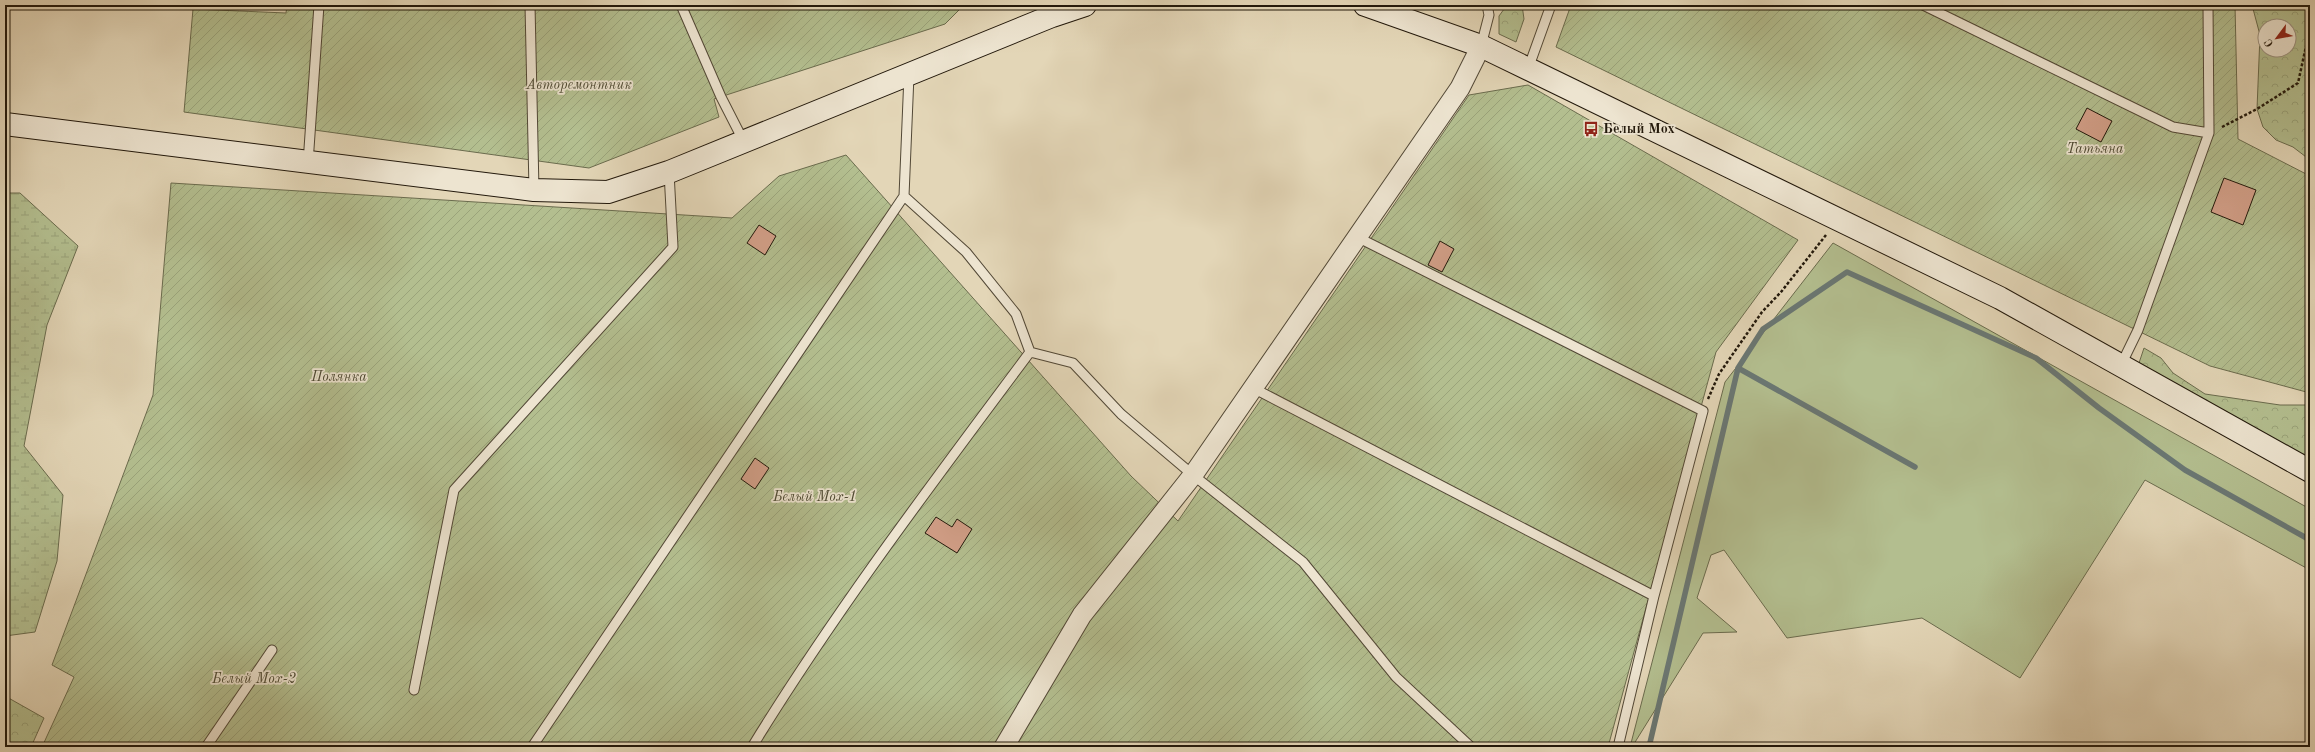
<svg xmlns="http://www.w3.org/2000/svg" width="2315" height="752" font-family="'Old Standard TT',serif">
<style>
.grass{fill:#b3be8f;stroke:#6a6b4d}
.forest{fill:url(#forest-crowns);stroke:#6a6b4d;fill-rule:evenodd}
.wetland{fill:url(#wetland-marsh);stroke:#6a6b4d}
.garden{fill:url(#garden-furrows);stroke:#6a6b4d}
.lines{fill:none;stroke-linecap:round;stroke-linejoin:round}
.stream{stroke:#6a7773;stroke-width:5.5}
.building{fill:#d29f88;stroke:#22180b}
.lane-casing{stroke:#524836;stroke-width:11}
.street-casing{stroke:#524836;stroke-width:21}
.secondary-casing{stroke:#22180b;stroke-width:24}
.path{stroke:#22180b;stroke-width:2.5;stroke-dasharray:3 2;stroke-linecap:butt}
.lane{stroke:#ede4d0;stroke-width:9}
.street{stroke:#ede4d0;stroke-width:19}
.secondary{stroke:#ede4d0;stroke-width:22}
.labels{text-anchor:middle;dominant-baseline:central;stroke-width:3.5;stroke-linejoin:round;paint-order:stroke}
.park-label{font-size:14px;font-style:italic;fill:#4e4a33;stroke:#ede4d0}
.poi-label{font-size:14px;font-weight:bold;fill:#22180b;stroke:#ede4d0;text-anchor:start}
</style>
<defs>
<pattern id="forest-crowns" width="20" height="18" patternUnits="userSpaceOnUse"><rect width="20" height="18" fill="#b3be8f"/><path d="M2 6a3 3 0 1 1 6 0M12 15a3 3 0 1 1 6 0" fill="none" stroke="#9aa37a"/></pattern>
<pattern id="wetland-marsh" width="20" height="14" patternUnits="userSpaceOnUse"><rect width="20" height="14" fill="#b3be8f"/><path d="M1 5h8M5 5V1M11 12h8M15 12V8" fill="none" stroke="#9aa37a"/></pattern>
<pattern id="garden-furrows" width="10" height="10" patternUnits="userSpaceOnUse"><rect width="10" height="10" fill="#b3be8f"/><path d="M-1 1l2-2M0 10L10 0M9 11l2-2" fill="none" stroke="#9aa37a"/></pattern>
</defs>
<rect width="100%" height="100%" fill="#e3d6b7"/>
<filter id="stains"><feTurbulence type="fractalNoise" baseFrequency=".005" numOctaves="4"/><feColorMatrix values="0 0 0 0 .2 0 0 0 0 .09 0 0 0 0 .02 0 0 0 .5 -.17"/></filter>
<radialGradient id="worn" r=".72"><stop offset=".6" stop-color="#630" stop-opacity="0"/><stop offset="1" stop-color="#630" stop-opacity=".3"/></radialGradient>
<path class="grass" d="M1833 243 2310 509V570L2145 480 2020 678 1922 618 1787 638 1724 550 1711 555 1697 598 1737 632 1703 633 1632 747H1630L1725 382Z"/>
<path class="forest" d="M1507 5H1522L1524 19 1516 42 1499 34V16Z
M2252 5H2310V160L2293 147 2276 140 2263 127 2257 109 2260 35ZM2265 26H2289V50H2265Z
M2144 348 2161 358 2173 373 2205 394 2280 405H2310V462L2138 366Z
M5 696 44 718 31 747H5Z"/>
<path class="wetland" d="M5 193H20L78 246 47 325 24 446 63 495 57 561 35 632 5 636Z"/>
<path class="garden" d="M287 5H964L945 24 714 99 719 117 589 168 184 112 193 9 286 13Z
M1571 5H2235L2238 139 2310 176V393L2210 366 1556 47Z
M1528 85 1798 240 1716 352 1608 747H42L74 677 52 665 153 395 171 183 732 218 779 176 846 155 1131 476 1178 521 1469 95Z"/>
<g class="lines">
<path class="stream" d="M1738 368 1915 467
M1649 747 1738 368 1763 329 1847 272 2036 358 2099 408 2185 470 2310 540"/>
</g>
<path class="building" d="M2087 108 2112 121 2101 142 2076 129Z
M2224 178 2256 190 2243 225 2211 212Z
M759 225 776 236 765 255 747 243Z
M1440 241 1454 249 1442 272 1428 265Z
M755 458 769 468 755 489 741 479Z
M936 517 952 527 957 519 972 529 957 553 925 533Z"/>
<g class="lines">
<defs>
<path id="lane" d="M530 5 534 190
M681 5 721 97 744 142
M1923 5 2173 127 2209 133
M1481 46 1489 15 1487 5
M1528 69 1551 5
M308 163 319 5
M904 196 966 252 1016 314 1030 352 1073 363 1121 414 1193 475 1303 562 1396 677 1471 747
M1357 237 1703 411 1654 596 1618 747
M2121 365 2138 330 2209 133 2208 5
M1253 388 1654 596
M414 690 454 490 673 247 669 172
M206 747 272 650
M532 747 904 196 909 75
M752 747C836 610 934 481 1030 352"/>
<path id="street" d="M1004 747 1082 615 1193 475 1460 88 1481 46"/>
<path id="secondary" d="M1365 5 1481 46 2000 298 2310 471
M5 124 534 190 608 192 669 172 1052 16 1085 5"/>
</defs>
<use href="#lane" class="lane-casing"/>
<use href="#street" class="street-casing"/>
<use href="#secondary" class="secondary-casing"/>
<path class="path" d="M2222 127 2257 109 2298 83 2310 28 2306 5
M1708 399 1719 374 1762 312 1781 292 1826 235"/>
<use href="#lane" class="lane"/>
<use href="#street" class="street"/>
<use href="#secondary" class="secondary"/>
</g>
<defs>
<symbol id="bus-bare" viewBox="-9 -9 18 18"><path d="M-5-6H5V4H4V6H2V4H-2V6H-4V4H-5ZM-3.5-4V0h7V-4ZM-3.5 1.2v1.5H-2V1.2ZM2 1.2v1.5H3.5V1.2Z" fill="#8f2418" stroke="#ede4d0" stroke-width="2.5" paint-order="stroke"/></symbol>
</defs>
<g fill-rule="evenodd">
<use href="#bus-bare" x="1580" y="118" width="22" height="22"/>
</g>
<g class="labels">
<g class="park-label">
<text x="579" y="85">Авторемонтник</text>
<text x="2095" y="149">Татьяна</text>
<text x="339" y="377">Полянка</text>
<text x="815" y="497">Белый Мох-1</text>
<text x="254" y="679">Белый Мох-2</text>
</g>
<g class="poi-label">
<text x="1603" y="129">Белый Мох</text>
</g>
</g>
<rect width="2315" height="752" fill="none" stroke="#e3d6b7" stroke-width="20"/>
<rect x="6" y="6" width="2303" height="740" fill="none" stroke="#22180b" stroke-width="2"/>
<rect x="10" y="10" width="2295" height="732" fill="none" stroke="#22180b"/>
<g transform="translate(2277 38) rotate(238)"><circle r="19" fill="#ede4d0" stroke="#9c9281"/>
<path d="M0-3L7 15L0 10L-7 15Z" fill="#8f2418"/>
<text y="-6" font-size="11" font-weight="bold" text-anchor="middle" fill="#22180b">С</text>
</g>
<rect width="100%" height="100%" filter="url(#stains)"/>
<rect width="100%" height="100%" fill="url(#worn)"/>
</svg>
